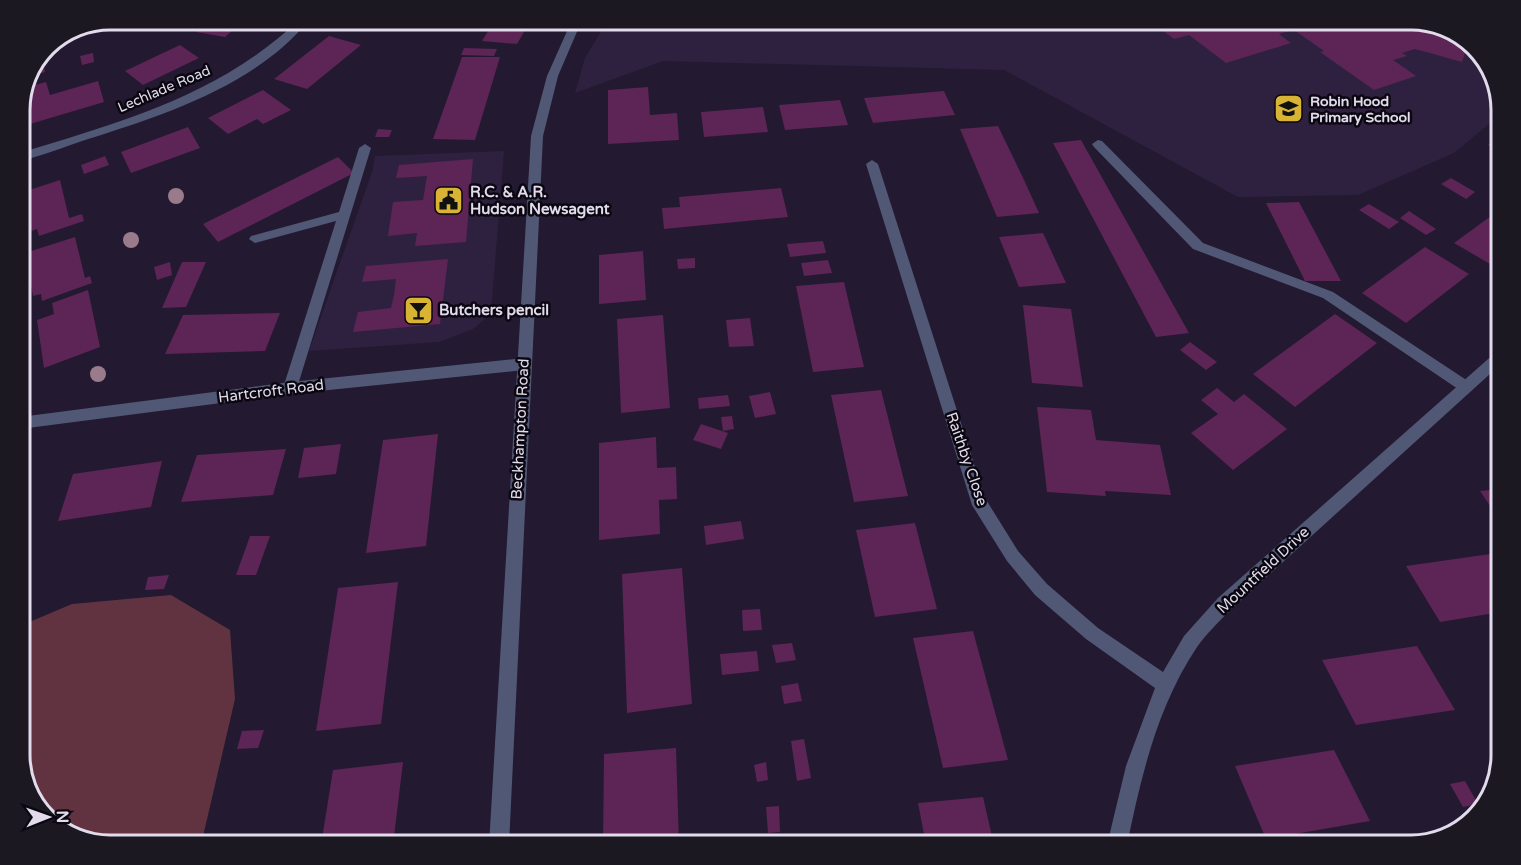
<svg xmlns="http://www.w3.org/2000/svg" width="1521" height="865" font-family="'Varela Round',sans-serif">
<style>
.built{fill:#2e213f}
.green{fill:#613341}
.building{fill:#5d2456}
.lines{fill:none;stroke-linecap:round;stroke-linejoin:round}
.service{fill:#505875;fill-rule:evenodd}
.minor{fill:#505875;fill-rule:evenodd}
.tertiary{fill:#505875;fill-rule:evenodd}
.tree{fill:#997b8c}
.labels{text-anchor:middle;dominant-baseline:central;stroke-width:5;stroke-linejoin:round;paint-order:stroke}
.far-street-label{font-size:14px;fill:#e1dbeb;stroke:#0b0711}
.far-poi-label{font-size:14px;font-weight:bold;fill:#e1dbeb;stroke:#0b0711;text-anchor:start}
.poi-label{font-size:15px;font-weight:bold;fill:#e1dbeb;stroke:#0b0711;text-anchor:start}
.street-label{font-size:15px;fill:#e1dbeb;stroke:#0b0711}
.rim{fill:none;stroke:#e1dbeb;stroke-width:3}
</style>
<rect width="100%" height="100%" fill="#231931"/>
<path class="built" d="M608 20H1410L1456 32 1489 65 1501 105V114L1454 153 1358 195 1238 197 1004 70 663 61 575 93 585 58Z
M504 151 492 300 486 318 473 329 439 342 309 351 373 169 375 156Z"/>
<path class="green" d="M171 595 230 630 235 699 201 845H110L65 833 35 805 20 760V626L72 604Z"/>
<path class="building" d="M210 20H244L225 37 196 32Z
M344 20H383L372 31 338 26Z
M495 20H531L517 44 482 41Z
M1149 20H1404L1420 30 1468 44 1462 62 1415 49 1402 53 1407 56 1393 60 1416 76 1374 90 1320 52 1324 51 1294 30 1279 34 1291 43 1226 63 1189 35 1174 39Z
M329 36 361 45 307 89 274 79Z
M180 45 199 58 143 85 125 71Z
M464 48 497 49 494 56 461 55Z
M93 53 94 62 82 65 80 56Z
M42 57 45 72 33 76Z
M462 57H500L475 140 433 139Z
M98 81 104 102 20 127V105L28 87 46 82 50 95Z
M648 87 650 115 677 113 679 140 608 144V90Z
M263 90 291 110 263 124 257 119 228 134 208 118Z
M944 91 955 115 873 123 864 98Z
M840 100 848 125 785 130 779 105Z
M763 107 768 132 704 137 701 112Z
M998 126 1025 182 1039 213 997 217 960 129Z
M188 127 200 148 131 173 121 152Z
M378 129 392 130 389 137H375Z
M1496 138 1501 141 1500 151 1488 145Z
M1081 140 1189 333 1156 337 1053 143Z
M105 156 109 165 84 174 81 165Z
M338 157 354 173 218 242 203 224Z
M473 159 466 242 415 246 417 233 388 236 393 202 423 200 427 176 396 178 399 165Z
M1451 178 1475 192 1466 199 1441 184Z
M60 180 69 218 82 214 84 221 39 236 37 229 20 235V193Z
M781 188 788 217 664 229 662 208 680 207 679 197Z
M1299 202 1341 281H1305L1266 203Z
M1369 204 1399 222 1389 229 1359 210Z
M1409 211 1436 229 1426 235 1400 218Z
M1491 216 1501 222V265L1497 268 1454 243Z
M1043 233 1066 283 1019 287 999 237Z
M75 237 85 278 90 276 92 283 42 301 41 294 33 296 25 253Z
M823 241 826 253 790 257 787 244Z
M1425 247 1469 274 1406 323 1362 293Z
M643 251 646 300 599 304V255Z
M695 258V268L678 269 677 259Z
M448 259 440 324 353 332 358 312 391 308 394 295 396 279 362 282 366 266Z
M828 260 832 273 804 276 801 263Z
M170 262 172 275 157 280 154 267Z
M182 262H206L186 307 162 308Z
M844 282 864 367 813 372 796 286Z
M88 290 100 347 44 368 37 320 54 314 52 303Z
M1023 305 1071 309 1083 387 1032 383Z
M280 313 265 351 165 354 183 315Z
M1335 314 1377 343 1295 407 1253 374Z
M663 315 670 408 621 413 617 319Z
M750 318 754 346 729 347 726 320Z
M1190 342 1217 362 1206 370 1180 350Z
M1217 388 1234 402 1244 394 1287 429 1233 470 1191 433 1218 414 1201 400Z
M881 390 908 496 854 502 831 395Z
M770 392 776 414 755 418 749 396Z
M728 395 730 406 699 409 698 398Z
M1037 407 1091 410 1096 440 1160 445 1171 495 1105 491 1106 496 1047 492Z
M732 416 734 429 723 431 721 417Z
M701 424 728 433 721 449 693 440Z
M438 434 426 546 366 553 383 440Z
M656 437 657 468 676 467 677 499 659 500 660 534 599 540V443Z
M341 444 336 474 298 478 304 448Z
M286 449 273 495 181 502 197 455Z
M162 461 151 507 58 521 73 474Z
M30 485 25 531 20 533V488Z
M1501 489V522L1480 491Z
M741 521 744 539 706 545 704 526Z
M915 523 937 609 875 617 856 530Z
M250 536H270L256 575H236Z
M1490 554 1501 570V612L1440 622 1406 566Z
M682 568 692 704 627 713 622 574Z
M169 575 164 589 145 590 148 577Z
M398 582 381 724 316 731 338 588Z
M760 609 762 630 743 631 742 610Z
M973 631 1008 760 943 768 913 638Z
M792 643 796 660 776 663 772 645Z
M1417 646 1455 710 1356 725 1322 660Z
M757 651 759 671 722 675 720 654Z
M798 683 802 701 784 704 781 686Z
M264 730 258 748 237 749 242 731Z
M804 739 811 778 797 781 791 741Z
M676 748 679 845H603L604 754Z
M1334 750 1370 821 1266 839 1235 766Z
M403 762 393 845H321L333 770Z
M766 762 768 780 757 782 754 765Z
M1465 781 1478 804 1463 807 1450 784Z
M983 797 994 845H926L918 803Z
M779 806 780 832 768 833 766 807Z
M815 836 817 845H798L797 840Z"/>
<g class="lines">
<path class="service" d="M1098 140 1102 141 1203 243 1333 292 1471 383 1473 387 1471 391H1461L1323 298 1193 249 1094 147 1092 144Z
M365 144 371 148 297 388 295 392H285L283 388 336 221 255 243 249 239 251 236 339 212 359 148Z"/>
<path class="minor" d="M299 20H309C255 86 164 115 85 140 64 147 42 156 20 161V153C123 121 218 96 299 20Z
M872 160 878 164 985 498 1018 551 1047 584 1098 628 1163 672 1184 636 1218 598 1496 352 1501 351V364L1230 610C1219 622 1206 634 1197 647 1157 707 1141 777 1127 845H1107L1126 766 1155 688 1086 639 1035 595 1007 561 972 505 866 164Z
M524 358 529 360 531 364 529 368 524 370 290 394 20 429V417L290 382Z"/>
<path class="tertiary" d="M572 20H582L558 76 543 136 509 845H489L531 136 547 76Z"/>
</g>
<g class="tree">
<circle cx="176" cy="196" r="8"/>
<circle cx="131" cy="240" r="8"/>
<circle cx="98" cy="374" r="8"/>
</g>
<defs>
<symbol id="school-square" viewBox="-11 -11 22 22"><rect x="-9" y="-9" width="18" height="18" rx="4" fill="#d9b334" stroke="#0b0711"/><path d="M0-5L7-2L0 1L-7-2ZM-4 1L0 2.5L4 1V4Q0 6-4 4Z" fill="#111"/></symbol>
<symbol id="civic-square" viewBox="-11 -11 22 22"><rect x="-9" y="-9" width="18" height="18" rx="4" fill="#d9b334" stroke="#0b0711"/><path d="M-.6-6.5H3V-4.5H.6V-3L4-1V1h2V6H-6V1h2V-1L-.6-3ZM-1.2 2.5V6h2.4V2.5Z" fill="#111"/></symbol>
<symbol id="bar-square" viewBox="-11 -11 22 22"><rect x="-9" y="-9" width="18" height="18" rx="4" fill="#d9b334" stroke="#0b0711"/><path d="M-6-5H6L.8 .8V4.5H3.5V6h-7V4.5H-.8V.8Z" fill="#111"/></symbol>
</defs>
<g fill-rule="evenodd">
<use href="#school-square" x="1272" y="92" width="33" height="33"/>
<use href="#civic-square" x="432" y="184" width="33" height="33"/>
<use href="#bar-square" x="402" y="294" width="33" height="33"/>
</g>
<g class="labels">
<g class="far-street-label">
<text transform="translate(164 89) rotate(-23)">Lechlade Road</text>
</g>
<g class="far-poi-label">
<text x="1310" y="101">Robin Hood<tspan x="1310" dy="16">Primary School</tspan></text>
</g>
<g class="poi-label">
<text x="470" y="192">R.C. &amp; A.R.<tspan x="470" dy="17">Hudson Newsagent</tspan></text>
<text x="439" y="310">Butchers pencil</text>
</g>
<g class="street-label">
<text transform="translate(271 391) rotate(-7)">Hartcroft Road</text>
<text transform="translate(520 429) rotate(-87)">Beckhampton Road</text>
<text transform="translate(967 459) rotate(71)">Raithby Close</text>
<text transform="translate(1263 570) rotate(-43)">Mountfield Drive</text>
</g>
</g>
<path d="M0 0H1521V865H0ZM110 30H1411A80 80 0 0 1 1491 110V755A80 80 0 0 1 1411 835H110A80 80 0 0 1 30 755V110A80 80 0 0 1 110 30Z" fill="#1c1822" fill-rule="evenodd"/>
<path class="rim" d="M110 30H1411A80 80 0 0 1 1491 110V755A80 80 0 0 1 1411 835H110A80 80 0 0 1 30 755V110A80 80 0 0 1 110 30Z"/>
<g transform="translate(48 817) rotate(89)" stroke="#0b0711" stroke-width="4.5" paint-order="stroke">
<path d="M0-4.5L10 22L0 15L-10 22Z" fill="#e1dbeb"/>
<text y="-9" font-size="16" font-weight="bold" text-anchor="middle" fill="#e1dbeb">N</text>
</g>
</svg>
